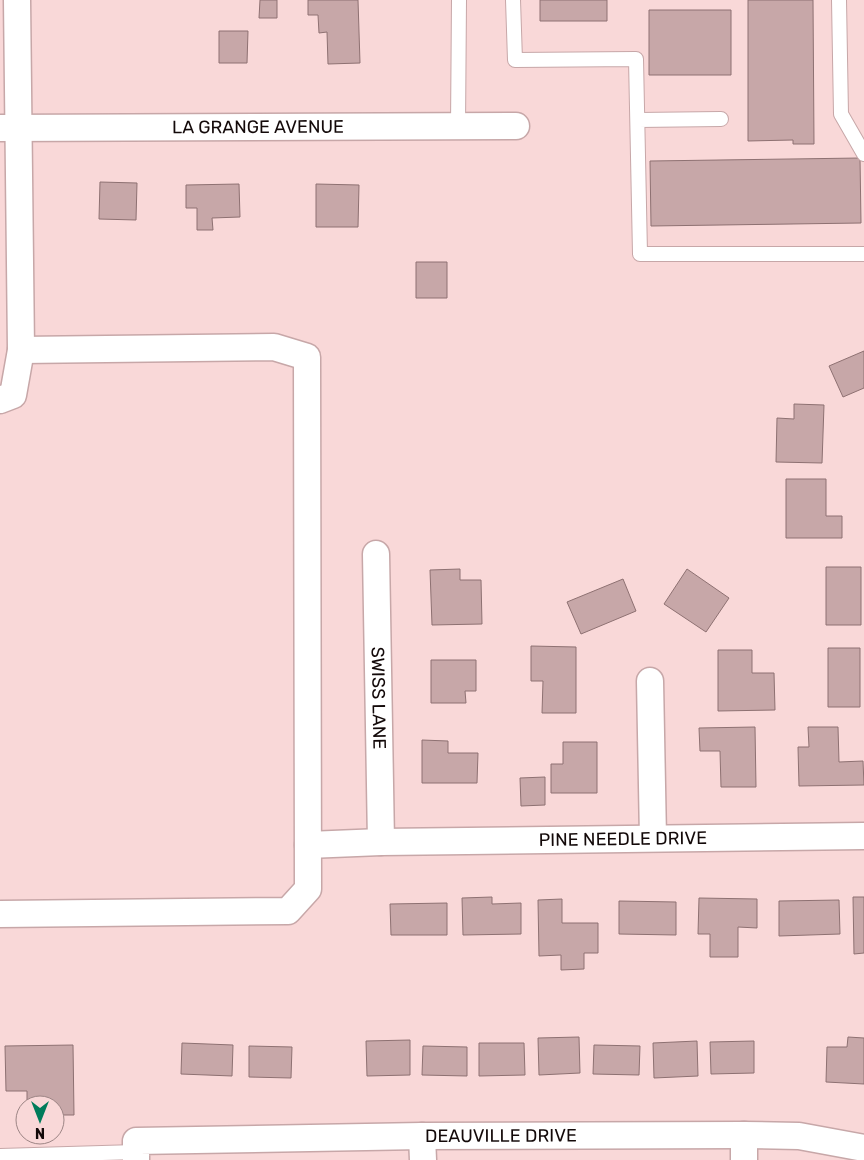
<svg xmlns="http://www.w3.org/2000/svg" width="864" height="1160" font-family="Rubik,sans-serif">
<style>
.building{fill:#c7a7a8;stroke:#8e7172}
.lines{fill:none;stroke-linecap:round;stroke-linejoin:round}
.service-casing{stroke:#c7a7a8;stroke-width:16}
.minor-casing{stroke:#c7a7a8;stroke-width:29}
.service{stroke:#fff;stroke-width:14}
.minor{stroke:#fff;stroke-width:26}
.labels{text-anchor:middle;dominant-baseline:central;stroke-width:4;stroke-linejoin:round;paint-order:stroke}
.street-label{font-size:18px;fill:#130909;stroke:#f9d8d8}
</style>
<rect width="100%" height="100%" fill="#f9d8d8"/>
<path class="building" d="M260 0H277V18H259Z
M308 0H358L360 63 328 64 327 32 319 33 318 15H308Z
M540 0H607V21H540Z
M748 0H813L814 144H793V140L748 141Z
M649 10H731V75H649Z
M219 31H248L247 63H219Z
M860 158 861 223 651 226 650 161Z
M100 182 137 183 136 220 99 219Z
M239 184 240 217 212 218 213 230H197V208H186V185Z
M316 184 359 185 358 227H316Z
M416 262H447V298H416Z
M864 351V388L843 397 829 366Z
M794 404 824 405 822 463 776 462 777 418 794 419Z
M786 479H826V516H842V538H786Z
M826 567H861V625H826Z
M460 569V580H481L482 624 432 625 430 570Z
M687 569 729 598 706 632 664 604Z
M623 579 636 611 581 634 567 602Z
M531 646 576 647V713H542L543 681H531Z
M828 648H860V707H828Z
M718 650H752V673H774L775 710 718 711Z
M431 660H476V691H465L466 703H431Z
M755 727 756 787H721L720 751H700L699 728Z
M808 727H838L839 762 863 761 864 785 799 786 798 747H809Z
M422 740 448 741V753H478L477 783H422Z
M563 742H597V793H551V764H563Z
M545 777V805L521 806 520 778Z
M492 897V904L521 903V934L463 935 462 898Z
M853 897H864V953L854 954Z
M699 898 757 899V928L738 927V957H710V934H698Z
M562 899V923H598V953H584V969L561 970V955L539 956 538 900Z
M839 900 840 934 779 936V901Z
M619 901 676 902V935L619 934Z
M447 903V935H391L390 904Z
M579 1037 580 1073 539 1075 538 1038Z
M848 1037 864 1038V1084L826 1082 827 1047H847Z
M410 1040V1075L367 1076 366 1041Z
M697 1041 698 1076 654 1078 653 1043Z
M754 1041V1073L711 1074 710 1042Z
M182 1043 233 1045 232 1076 181 1074Z
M479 1043H524L525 1075 479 1076Z
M73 1045 74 1115H55V1105H27V1091H6L5 1046Z
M594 1045 640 1046 639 1075 593 1074Z
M249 1046 292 1047 291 1078 249 1077Z
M423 1046 467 1047V1076L422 1075Z"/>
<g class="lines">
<defs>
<path id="service" d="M513 0 515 60 636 59 640 254H864
M839 0 841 114 864 154
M638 120 721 119
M458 127 459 0
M0 1156 136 1152"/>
<g id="minor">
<path id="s1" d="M0 128 516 126"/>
<path d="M0 400 13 395 21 350 17 0"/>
<path id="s2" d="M376 554 381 842"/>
<path d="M650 681 653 838"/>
<path id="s3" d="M308 845 381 842 864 836"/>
<path d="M0 914 288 911 308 889 307 357 274 347 21 350"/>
<path d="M422 1136 423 1160"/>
<path id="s4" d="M136 1160V1141L422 1136 744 1135 799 1136 864 1148"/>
<path d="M744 1160V1135"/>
</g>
</defs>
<use href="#service" class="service-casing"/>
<use href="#minor" class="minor-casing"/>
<use href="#service" class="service"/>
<use href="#minor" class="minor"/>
</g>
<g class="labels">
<g class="street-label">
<text stroke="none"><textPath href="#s1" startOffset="258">LA GRANGE AVENUE</textPath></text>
<text stroke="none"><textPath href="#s2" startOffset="144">SWISS LANE</textPath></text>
<text stroke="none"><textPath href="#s3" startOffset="315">PINE NEEDLE DRIVE</textPath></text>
<text stroke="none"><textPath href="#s4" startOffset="384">DEAUVILLE DRIVE</textPath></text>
</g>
</g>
<g transform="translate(40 1120) rotate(180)"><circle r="24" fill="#f9d8d8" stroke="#9d8585"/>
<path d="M0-4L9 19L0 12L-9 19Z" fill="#007c5b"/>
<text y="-8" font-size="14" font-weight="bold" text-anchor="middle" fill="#130909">N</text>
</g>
</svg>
